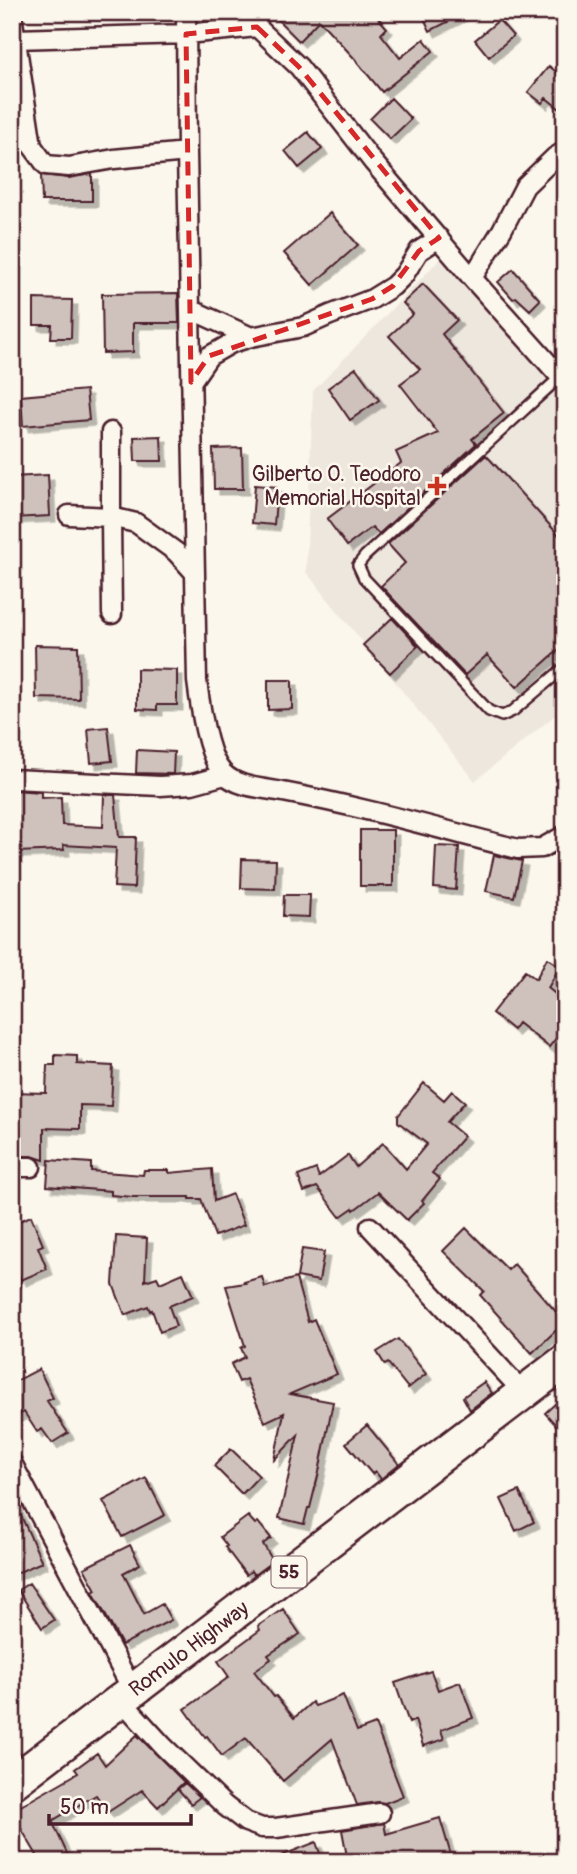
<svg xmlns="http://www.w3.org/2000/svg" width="577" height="1874" font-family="Pangolin,sans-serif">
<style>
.built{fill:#eee7de}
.building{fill:#cfc2bc;stroke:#4a1f2b;stroke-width:2;filter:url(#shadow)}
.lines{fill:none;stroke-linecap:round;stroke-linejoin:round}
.lane-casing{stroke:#4a1f2b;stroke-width:14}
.street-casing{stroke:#4a1f2b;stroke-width:23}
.highway-casing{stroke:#4a1f2b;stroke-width:37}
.lane{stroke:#fbf7ec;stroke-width:9}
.street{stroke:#fbf7ec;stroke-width:18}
.highway{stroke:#fbf7ec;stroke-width:32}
.marked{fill:none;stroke:#d62828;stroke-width:5;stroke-dasharray:14 9;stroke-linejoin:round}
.poi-dot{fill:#c8321e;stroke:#fbf7ec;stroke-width:2.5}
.labels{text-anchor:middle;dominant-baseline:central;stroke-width:5;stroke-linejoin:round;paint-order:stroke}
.shield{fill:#fbf7ec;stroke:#7f6065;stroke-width:2}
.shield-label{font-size:19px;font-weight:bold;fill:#4a1f2b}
.poi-label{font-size:21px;fill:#4a1f2b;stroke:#fbf7ec;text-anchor:end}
.street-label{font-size:21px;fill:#4a1f2b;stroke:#fbf7ec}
</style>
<defs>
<filter id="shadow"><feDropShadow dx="5.5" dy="5.5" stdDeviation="0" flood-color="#0004"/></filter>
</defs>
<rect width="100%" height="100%" fill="#fbf7ec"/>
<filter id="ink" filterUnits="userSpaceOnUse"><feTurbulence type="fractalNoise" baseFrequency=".0143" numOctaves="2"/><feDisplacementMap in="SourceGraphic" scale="14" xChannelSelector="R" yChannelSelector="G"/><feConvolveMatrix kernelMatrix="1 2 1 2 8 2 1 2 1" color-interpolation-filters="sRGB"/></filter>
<g filter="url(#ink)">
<path class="built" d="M440 259 565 399V707L475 781 306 572 313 391Z"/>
<path class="building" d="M270 12H373L387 28 381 34 400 58 424 39 433 51 382 92 354 58 319 20 299 41Z
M421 12H467L430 31Z
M499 20 513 36 489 57 475 40Z
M549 66 565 79V113L546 98 542 103 528 92Z
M391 98 411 119 390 139 370 119Z
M308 132 322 149 299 168 285 151Z
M92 174V201H42L41 175 68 178Z
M330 213 358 245 312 285 284 253Z
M513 269 540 300 530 310 516 297 513 299 498 282Z
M423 284 457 320 442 334 504 413 472 439 476 444 379 534 372 527 347 546 327 519 401 463 396 452 438 433 400 384 420 369 389 336 413 314 403 303Z
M178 293 179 323H133V352L103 353 102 294Z
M34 299 72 300 71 338H51L52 325H34Z
M356 368 379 400 350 420 328 388Z
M86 390 89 420 23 426 21 396Z
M161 436 162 461H135L134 437Z
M242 448 243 489H214L213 449Z
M486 455 565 542V644L517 687 487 655 465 675 381 586 405 563 388 544Z
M48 475 50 516 12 518V477Z
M255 485 277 487 274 525 252 523Z
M392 618 418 646 390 673 363 645Z
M35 645 78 646 79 699 36 698Z
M137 669 177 670V705H157V710L137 709Z
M268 680H292V709L268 710Z
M108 727 112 761 91 763 88 729Z
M137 750 174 752 173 774 136 773Z
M14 790 41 792V798L61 797 62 825 103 827 104 795H115L119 837H136L134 888 114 887 116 848 63 845 64 850 17 852Z
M360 830H393V886H360Z
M436 846 459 847 456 890 434 888Z
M494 855 522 861 514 897 486 891Z
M242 859 276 860 275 889 241 888Z
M284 895H310L309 917 283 916Z
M547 958 560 966 548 988 565 1002V1027L549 1047 518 1023 513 1030 492 1013 525 971 536 979Z
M55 1055 77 1056V1064L113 1066 111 1106 80 1105V1129L44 1128V1160L32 1156H12V1092L46 1093 47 1065H55Z
M424 1083 444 1100 452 1091 465 1102 447 1122 464 1136 432 1173 440 1179 422 1201 424 1203 407 1220 378 1192 354 1210 353 1208 340 1217 317 1187 304 1192 298 1176 316 1169 319 1177 348 1155 356 1167 383 1143 406 1169 427 1144 398 1122V1116Z
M49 1160 91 1163V1171L143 1175 144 1170H169V1173L212 1169 214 1201 232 1194 244 1225 215 1236 201 1199H190V1197H133L111 1195V1191L47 1186Z
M31 1216 43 1245 38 1247 47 1269 21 1280 12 1259V1224Z
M466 1228 508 1270 514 1264 565 1322 532 1353 480 1295 484 1291 443 1251Z
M116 1236 147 1238 145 1281 157 1277 160 1283 183 1273 193 1296 169 1306 176 1326 160 1332 152 1310 150 1311 148 1306 125 1315 113 1284Z
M302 1249 324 1252 319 1281 297 1277Z
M262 1277 265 1287 296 1278 308 1322 314 1319 337 1374 290 1394 333 1402 319 1472 310 1508H308L304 1524 279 1518 298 1435 274 1460 284 1413 265 1422 246 1379 239 1382 231 1364 245 1357 241 1348 245 1346 226 1286 245 1283 244 1282Z
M398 1339 426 1374 408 1388 388 1363 385 1365 377 1352Z
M39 1369 53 1398 47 1401 68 1433 52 1443 42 1429 37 1432 24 1412 12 1418V1383Z
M484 1382 492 1393 470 1410 463 1397Z
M556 1403 565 1413V1435L545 1413Z
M367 1425 399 1464 381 1479 375 1471 372 1474 346 1443Z
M231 1449 259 1476 242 1494 214 1466Z
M146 1478 165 1515 122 1537 103 1501Z
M519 1491 534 1522 516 1531 501 1499Z
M12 1496 42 1562 12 1575Z
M248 1516 255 1524 258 1522 271 1538 263 1544 273 1561 254 1575 251 1571 246 1575 225 1547 227 1546 220 1537Z
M130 1545 140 1564 123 1573 144 1614 162 1604 171 1620 122 1645 93 1592 96 1590 84 1568Z
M29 1583 54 1620 42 1628 18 1590Z
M283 1609 300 1634 268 1655 271 1659 254 1671 274 1697 276 1696 294 1718 312 1702 315 1706 343 1695 357 1731 375 1724 403 1796 385 1803 378 1802 357 1805 332 1739 283 1781 246 1738 222 1756 207 1736 205 1737 185 1709 229 1677 218 1661 260 1630 258 1626Z
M431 1671 438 1690 460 1682 473 1718 441 1730 444 1739 423 1746 415 1720 409 1723 395 1683Z
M137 1735 184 1782 158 1807 142 1790 108 1812 96 1795 52 1821 71 1862H41L19 1825 12 1829V1811L78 1773 75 1769 97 1753 105 1765Z
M185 1783 200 1797 191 1804 178 1789Z
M440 1818 453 1862H348L342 1830 384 1823 386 1834Z
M316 1842 323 1862H268V1861Z"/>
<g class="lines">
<defs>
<path id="lane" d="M560 377 365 556 358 565 364 578 489 711 502 716 513 711 565 667
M12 1286 15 1285"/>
<path id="street" d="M186 12 187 152 197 681C200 705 207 757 223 773 238 788 264 788 283 792 363 807 440 829 518 849L542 848 565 835
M259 12 257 27 299 67 373 162 472 278 565 382
M564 12 565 14
M12 15 32 146 46 165 69 167 114 159 187 152
M15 39 186 34 257 27
M472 278 502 230 525 186 555 157 565 151
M190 309 251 337
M191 382 209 356 232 343 251 337 303 327 330 315 372 299 393 286 404 275 419 251 439 238
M69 515 111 517V432
M112 614 111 517 136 523 176 552 195 573
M12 779 160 786 192 784 225 775
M12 1167H31
M370 1227 524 1393
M12 1463 133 1691
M121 1700 163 1746 225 1806 246 1822 262 1828H276L380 1813"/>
<path id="highway" d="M12 1783 565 1361"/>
</defs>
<use href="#lane" class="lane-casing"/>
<use href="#street" class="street-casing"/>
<use href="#highway" class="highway-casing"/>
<use href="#lane" class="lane"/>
<use href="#street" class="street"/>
<use href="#highway" class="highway"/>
</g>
</g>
<path class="marked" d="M257 27 299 67 439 238 419 251 393 286 372 299 209 356 191 382 186 34Z"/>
<path class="poi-dot" d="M433.5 475.5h7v7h7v7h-7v7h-7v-7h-7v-7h7z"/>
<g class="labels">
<rect class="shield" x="271.5" y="1556.5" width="35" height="31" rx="5"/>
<g class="shield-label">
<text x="289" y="1572">55</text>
</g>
<g class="poi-label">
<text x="421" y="474">Gilberto O. Teodoro<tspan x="421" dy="24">Memorial Hospital</tspan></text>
</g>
<g class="street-label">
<text transform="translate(189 1649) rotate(-37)">Romulo Highway</text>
</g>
</g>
<rect width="577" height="1874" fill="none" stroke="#fbf7ec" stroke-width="42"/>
<rect x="21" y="21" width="535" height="1832" fill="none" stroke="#4a1f2b" stroke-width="2.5" filter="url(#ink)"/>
<path d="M49 1814v10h142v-10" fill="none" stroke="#4a1f2b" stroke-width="3.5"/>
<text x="60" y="1814" font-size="21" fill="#4a1f2b" stroke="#fbf7ec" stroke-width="5" paint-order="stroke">50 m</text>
</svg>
